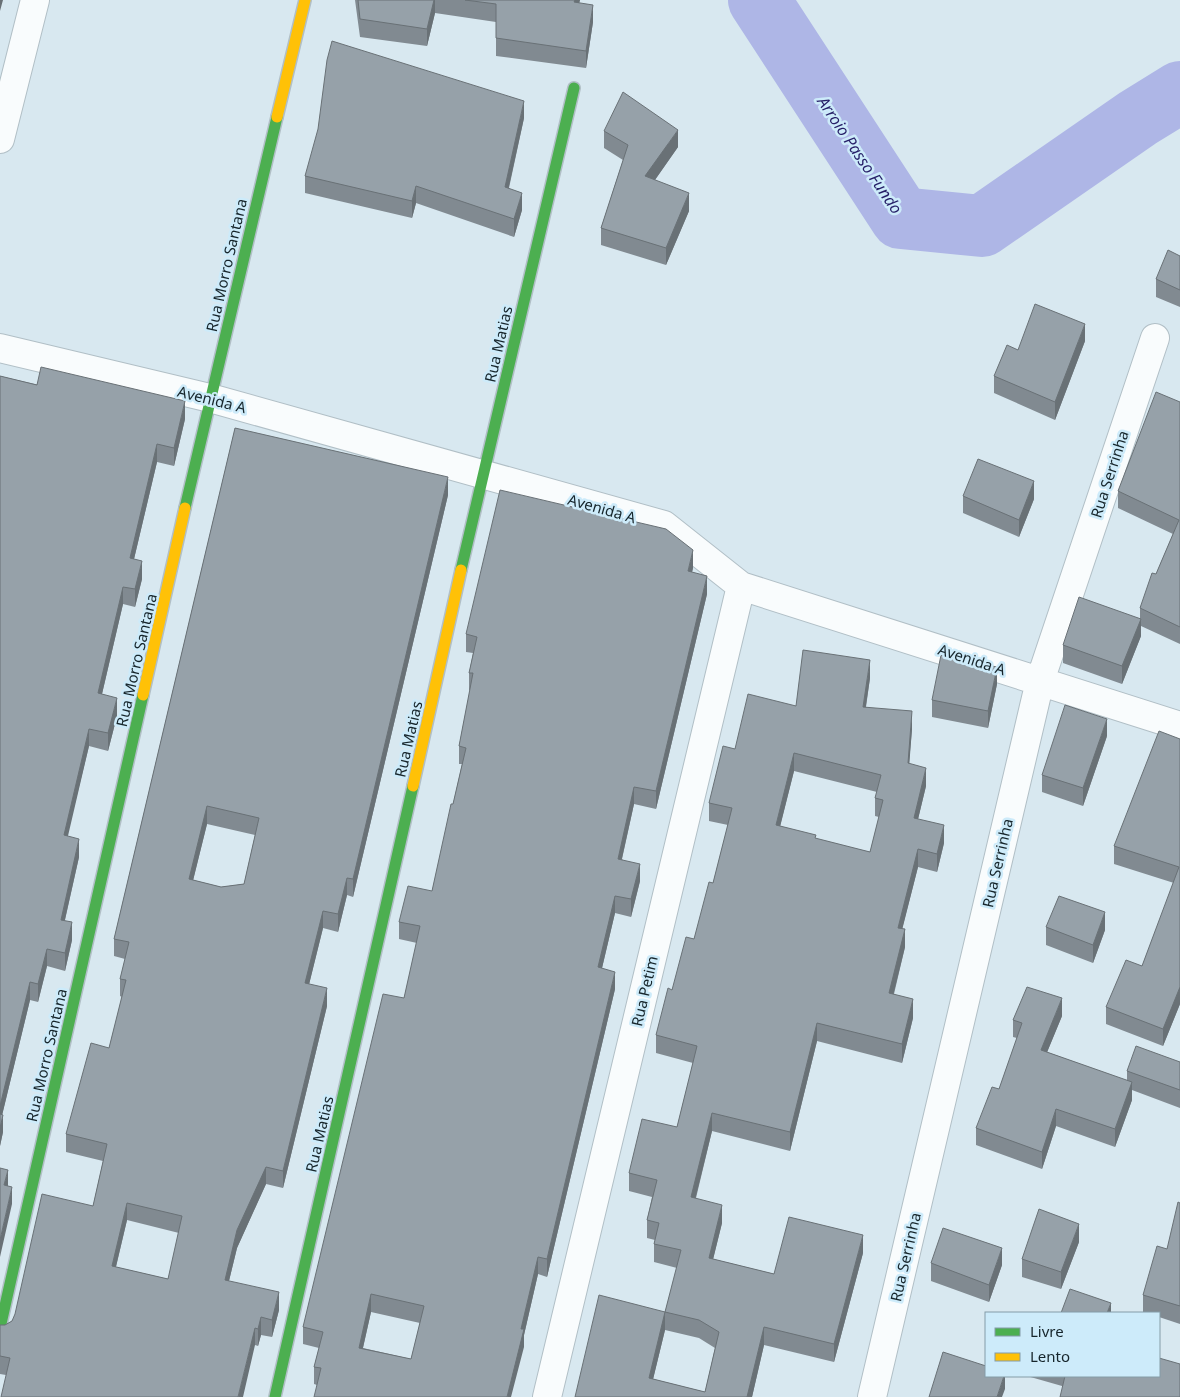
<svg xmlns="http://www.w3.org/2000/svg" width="1180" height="1397" font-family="'Noto Sans',sans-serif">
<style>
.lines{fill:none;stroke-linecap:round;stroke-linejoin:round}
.river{stroke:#aeb6e6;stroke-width:62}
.street-casing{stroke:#b1bfc6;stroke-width:30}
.fast-casing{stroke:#b1bfc6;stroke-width:14}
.slow-casing{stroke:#b1bfc6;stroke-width:14}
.street{stroke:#f9fcfd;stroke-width:28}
.fast{stroke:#4caf50;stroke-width:11}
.slow{stroke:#ffc107;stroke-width:11}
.wall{fill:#818a91;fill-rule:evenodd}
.shaded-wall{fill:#697176}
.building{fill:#96a1a9;stroke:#697176;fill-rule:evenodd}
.labels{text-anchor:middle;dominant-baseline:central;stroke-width:5;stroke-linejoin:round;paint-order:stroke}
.street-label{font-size:15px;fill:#16252b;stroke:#cdebfa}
.water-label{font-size:16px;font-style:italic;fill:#251e67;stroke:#cdebfa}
</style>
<rect width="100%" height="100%" fill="#d8e8f0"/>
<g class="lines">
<path class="river" d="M759 0 901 218 982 226 1138 118 1180 92"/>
<defs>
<path id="street" d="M0 139 35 0
M0 348 210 398 664 525 741 586 1180 726
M547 1397 741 586
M872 1397 1040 681 1155 338"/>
<path id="fast" d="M185 508 277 117
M461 570 574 88
M0 1328 143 695
M275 1397 413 786"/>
<path id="slow" d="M277 117 305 0
M143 695 185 508
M413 786 461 570"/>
</defs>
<use href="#street" class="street-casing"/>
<use href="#fast" class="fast-casing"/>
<use href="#slow" class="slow-casing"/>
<use href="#street" class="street"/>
<use href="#fast" class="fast"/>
<use href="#slow" class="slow"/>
</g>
<path class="wall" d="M355 0H580L579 3 593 22 586 68 496 56V22L435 13 427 46 360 37Z
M524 118 509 188 522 210 514 237 416 203 412 218 305 193V176Z
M604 131 678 147 655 180 689 211 666 265 601 245V228L623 160 604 148Z
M1180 256V307L1156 297V279Z
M1085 341 1055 420 994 393V376L1018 350Z
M0 376 185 419 174 466 157 462 134 559 142 579 135 607 123 604 102 694 117 716 108 751 89 746 67 836 79 857 65 920 72 940 65 971 47 966 38 1002 30 1000 2 1115 3 1132 0 1146Z
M1180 402V644L1141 626V636L1122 684 1063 663V645L1140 619V608L1156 574 1173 534 1118 508V491Z
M235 428 448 495 353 897 347 895 338 932 323 928 309 984 327 1006 283 1188 266 1184 237 1248 229 1281 279 1310 272 1337 261 1335 258 1346 255 1345 6 1375 0 1374V1325H5L12 1321 93 1206 103 1161 66 1152V1134L109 1048 122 997 120 996V979L125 959 114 956V939ZM207 824 255 835 244 884 221 887 193 880ZM127 1220 179 1233 168 1279 116 1267Z
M963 496 1034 499 1019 537 963 513Z
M693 568 692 572 707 594 656 809 634 804 622 859 640 881 631 917 615 913 602 968 615 989 547 1277 538 1274 524 1335V1347L317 1385 314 1384V1367L319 1348 303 1344V1327L404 998 417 943 399 939V922L432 891 453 804 462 764H459V746L470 690H469V673L473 653 466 652V634ZM371 1312 420 1323 411 1359 363 1348Z
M870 678 866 707 912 729 909 763 926 786 918 819 944 843 937 872 918 867 902 929 905 947 894 994 913 1018 902 1063 817 1041 790 1151 712 1131 696 1198 722 1223 713 1259 774 1274 863 1253 834 1362 764 1345 752 1397H575L665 1312 677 1268 654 1262V1244L655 1240 647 1238V1220L652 1197 629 1191V1173L677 1127 693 1063 656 1053V1035L672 990 694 939 713 883 728 825 709 821V803L735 749 796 706ZM794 771 877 792 875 798V816L879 817 870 852 816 839 780 826ZM665 1330 699 1338 715 1348 705 1392 653 1379Z
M997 684 988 728 932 717V700Z
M1107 736 1083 806 1042 792V775Z
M1180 739V1004L1163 1046 1106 1024V1007L1142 966 1174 883 1114 864V846Z
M1046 927 1105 930 1093 963 1046 945Z
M1062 1016 1047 1052 1127 1081V1071L1180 1062V1108L1132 1090V1100L1115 1147 1056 1126 1042 1169 976 1145V1128L999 1089 1017 1038 1013 1037V1020Z
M1180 1203V1324L1159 1317V1313H1147L1143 1312V1295L1167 1249Z
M1079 1242 1061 1289 1022 1277V1259Z
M931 1263 1002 1265 989 1302 931 1281Z
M1027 1376H1159L1062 1386Z"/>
<path class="shaded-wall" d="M0 0H3L0 11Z
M434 0H435V13L427 46V29Z
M575 0H580L574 20V2Z
M593 5V22L586 68V51Z
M524 101V118L505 204V187Z
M678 130V147L645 194V176Z
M416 186V203L412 218V201Z
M522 193V210L514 237V219Z
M689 193V211L666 265V248Z
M1085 324V341L1055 420V402Z
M185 401V419L174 466V448Z
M157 444V462L130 576V558Z
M448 477V495L353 897V879Z
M1034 481V499L1019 537V520Z
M693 550V568L688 589V571Z
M142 561V579L135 607V589Z
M707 576V594L656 809V791Z
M123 587V604L98 711V693Z
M1141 619V636L1122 684V666Z
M870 660V678L863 725V707Z
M997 667V684L988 728V711Z
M117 698V716L108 751V733Z
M912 711V729L908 781V763Z
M1107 719V736L1083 806V788Z
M89 729V746L64 853V835Z
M794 753V771L776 843V825Z
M926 768V786L914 836V818Z
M634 787V804L618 876V859Z
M207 806V824L189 897V879Z
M944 825V843L937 872V854Z
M79 839V857L61 937V920Z
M918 849V867L898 946V928Z
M640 864V881L631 917V899Z
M347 878V895L338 932V914Z
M615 896V913L598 985V967Z
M323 911V928L305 1001V983Z
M1105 912V930L1093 963V945Z
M72 922V940L65 971V953Z
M905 929V947L889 1012V993Z
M47 949V966L38 1002V984Z
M615 972V989L547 1277V1259Z
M30 982V1000L0 1124V1106Z
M1180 987V1004L1163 1046V1029Z
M327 988V1006L283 1188V1171Z
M1062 998V1016L1041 1067V1050Z
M913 999V1018L902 1063V1044Z
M817 1023V1041L790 1151V1132Z
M1132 1082V1100L1115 1147V1129Z
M1056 1109V1126L1042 1169V1152Z
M712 1113V1131L691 1216V1197Z
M3 1115V1132L0 1146V1128Z
M266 1167V1184L237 1248 225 1297V1280L237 1230Z
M8 1170V1187L4 1185Z
M12 1187V1204L0 1257V1240Z
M127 1203V1220L112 1283V1266Z
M722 1205V1223L709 1276V1258Z
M1079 1224V1242L1061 1289V1272Z
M863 1235V1253L834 1362V1344Z
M1002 1248V1265L989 1302V1285Z
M538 1257V1274L524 1335V1347L511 1397H507L521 1329Z
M279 1292V1310L272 1337V1320Z
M371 1294V1312L359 1365V1348Z
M1111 1303V1313H1107Z
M665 1312V1330L649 1396V1378Z
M261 1317V1335L258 1346V1329Z
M764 1327V1345L752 1397H747Z
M255 1328V1345L243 1397H238Z
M1004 1376H1005V1389L1002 1397H997Z"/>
<path class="building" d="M358 0H434L427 29 360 19Z
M465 0H575L574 2 593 5 586 51 496 38V4Z
M332 41 524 101 505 187 522 193 514 219 416 186 412 201 305 176 318 129 327 60Z
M623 92 678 130 645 176 689 193 666 248 601 228 628 145 604 131Z
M1168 250 1180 256V290L1156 279Z
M1035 304 1085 324 1055 402 994 376 1007 345 1018 350Z
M41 367 185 401 174 448 157 444 130 558 142 561 135 589 123 587 98 693 117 698 108 733 89 729 64 835 79 839 61 920 72 922 65 953 47 949 38 984 30 982 0 1106V376L37 385Z
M1156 392 1180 402V627L1140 608 1152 573 1156 574 1179 520 1118 491Z
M235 428 448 477 353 879 347 878 338 914 323 911 305 983 327 988 283 1171 266 1167 237 1230 225 1280 279 1292 272 1320 261 1317 258 1329 255 1328 238 1397H1L10 1358 0 1356V1325H5L12 1321 15 1314 42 1194 93 1206 107 1144 66 1134 91 1043 109 1048 126 980 120 979 129 942 114 939ZM207 806 259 818 244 884 221 887 189 879ZM127 1203 182 1216 168 1279 112 1266Z
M978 459 1034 481 1019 520 963 496Z
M500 490 666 529 693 550 688 571 707 576 656 791 634 787 618 859 640 864 631 899 615 896 598 967 615 972 547 1259 538 1257 521 1329H524L507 1397H314L321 1368 314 1367 323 1332 303 1327 383 994 404 998 420 926 399 922 408 886 432 891 451 804H453L466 748 459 746 473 673H469L477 637 466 634ZM371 1294 424 1306 411 1359 359 1348Z
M1079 597 1141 619 1122 666 1063 645Z
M803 650 870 660 863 707 912 711 908 763 926 768 914 818 944 825 937 854 918 849 898 928 905 929 889 993 913 999 902 1044 817 1023 790 1132 712 1113 691 1197 722 1205 709 1258 774 1274 789 1217 863 1235 834 1344 764 1327 747 1397H575L599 1295 665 1312 681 1250 654 1244 659 1223 647 1220 657 1180 629 1173 642 1119 677 1127 697 1046 656 1035 668 988 672 990 686 937 694 939 709 882 713 883 732 808 709 803 723 746 735 749 748 694 796 706ZM794 753 881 775 875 798 883 800 870 852 815 838 816 835 776 825ZM665 1312 699 1320 719 1332 705 1392 649 1378Z
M941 655 997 667 988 711 932 700Z
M1065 705 1107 719 1083 788 1042 775Z
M1159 731 1180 739V987L1163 1029 1106 1007 1126 960 1142 966 1179 867 1114 846Z
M1059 896 1105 912 1093 945 1046 927Z
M1027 987 1062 998 1041 1050 1132 1082 1115 1129 1056 1109 1042 1152 976 1128 992 1087 999 1089 1022 1023 1013 1020Z
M1136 1046 1180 1062V1090L1127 1071Z
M0 1114 3 1115 0 1128Z
M0 1168 8 1170 4 1185 12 1187 0 1240Z
M1178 1202 1180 1203V1306L1143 1295 1157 1246 1167 1249Z
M1039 1209 1079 1224 1061 1272 1022 1259Z
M943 1228 1002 1248 989 1285 931 1263Z
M1070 1289 1111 1303 1107 1313H1061Z
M943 1352 986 1366V1376H1004L997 1397H929Z
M1159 1358 1180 1364V1397H1060L1065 1376H1159Z"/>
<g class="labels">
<g class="street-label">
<text transform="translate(226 265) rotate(-77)">Rua Morro Santana</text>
<text transform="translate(498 344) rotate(-77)">Rua Matias</text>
<text transform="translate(212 399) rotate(14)">Avenida A</text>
<text transform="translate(1109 474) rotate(-72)">Rua Serrinha</text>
<text transform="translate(602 508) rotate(16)">Avenida A</text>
<text transform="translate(972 659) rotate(18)">Avenida A</text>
<text transform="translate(136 660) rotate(-77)">Rua Morro Santana</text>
<text transform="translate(408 739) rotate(-77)">Rua Matias</text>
<text transform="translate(997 863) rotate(-77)">Rua Serrinha</text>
<text transform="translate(644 991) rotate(-77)">Rua Petim</text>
<text transform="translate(46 1055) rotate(-77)">Rua Morro Santana</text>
<text transform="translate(319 1134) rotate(-77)">Rua Matias</text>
<text transform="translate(905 1257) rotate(-77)">Rua Serrinha</text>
</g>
<g class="water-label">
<text transform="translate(860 155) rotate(56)">Arroio Passo Fundo</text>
</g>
</g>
<rect x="985" y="1312" width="175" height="65" fill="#cdebfa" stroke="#849ca7"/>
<rect x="995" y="1328" width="25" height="8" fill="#4caf50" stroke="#849ca7"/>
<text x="1030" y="1337" font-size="15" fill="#16252b">Livre</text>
<rect x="995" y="1353" width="25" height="8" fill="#ffc107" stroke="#849ca7"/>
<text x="1030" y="1362" font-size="15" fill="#16252b">Lento</text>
</svg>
